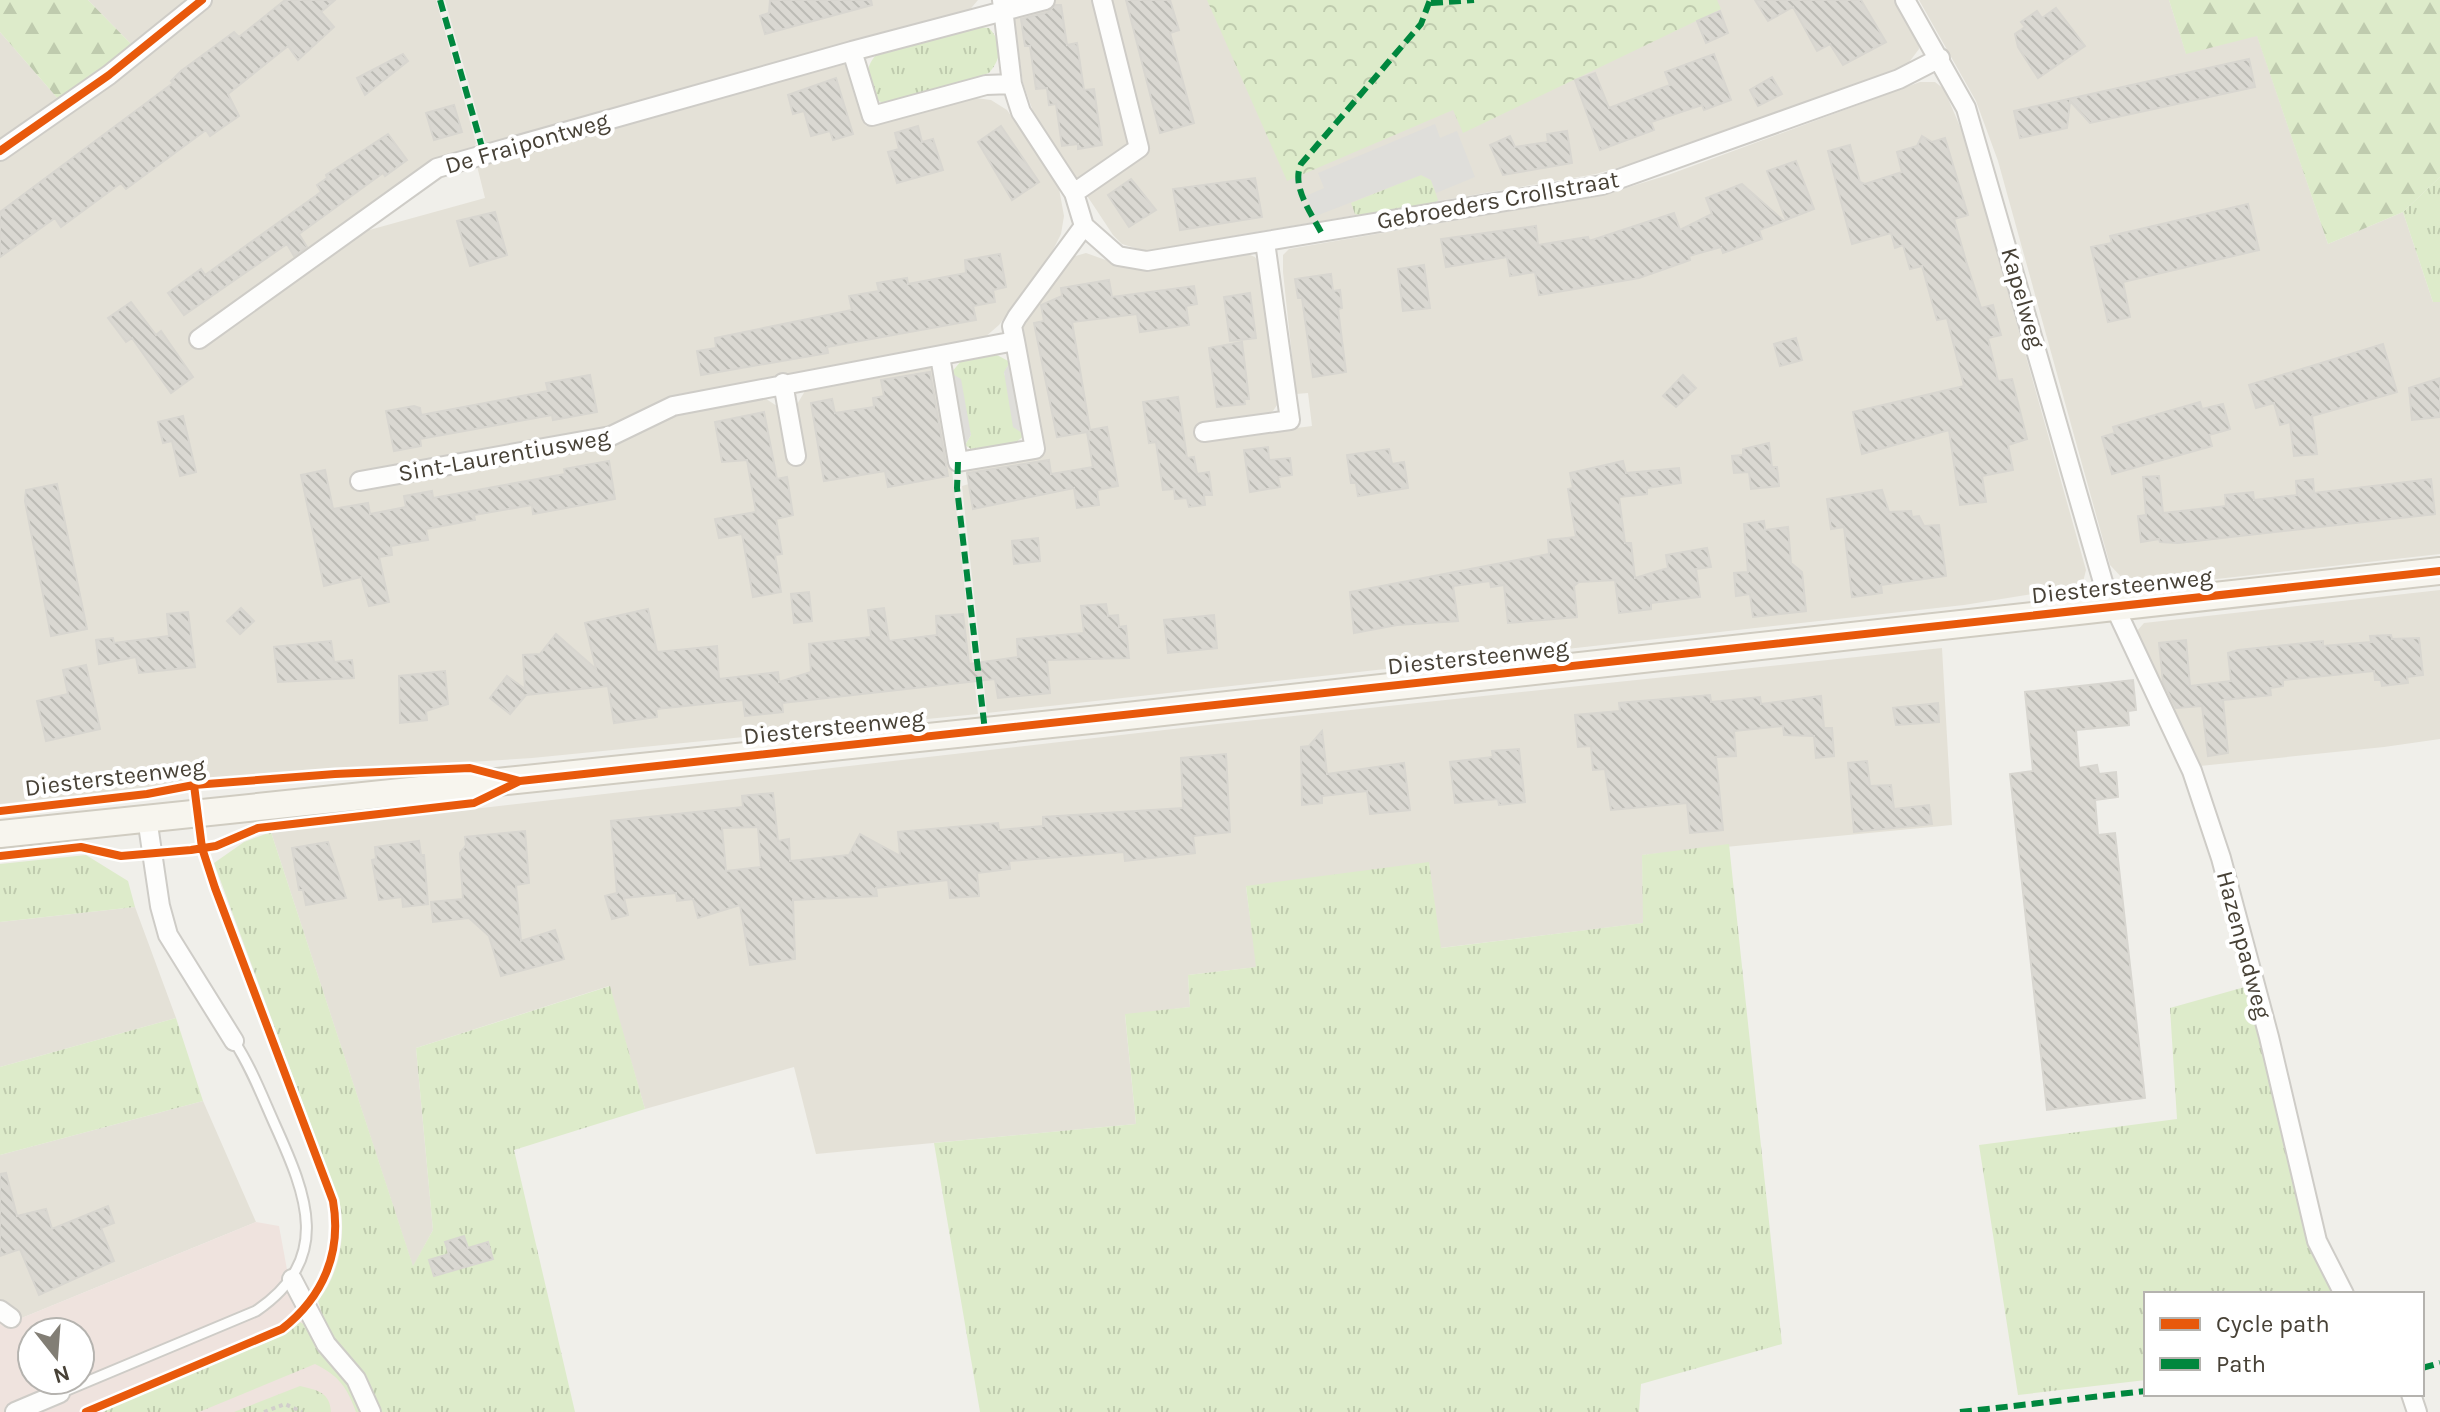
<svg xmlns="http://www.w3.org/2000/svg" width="2440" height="1412" font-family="Karla,sans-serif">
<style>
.residential{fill:#e4e1d7}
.medical{fill:#efe3de;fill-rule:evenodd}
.grass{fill:url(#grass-tufts)}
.forest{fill:url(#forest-firs)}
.park{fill:url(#park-crowns)}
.parking{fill:#dfdeda}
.building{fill:url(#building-back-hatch);stroke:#d8d6d0;stroke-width:2;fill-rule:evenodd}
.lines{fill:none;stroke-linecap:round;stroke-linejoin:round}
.lane-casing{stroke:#ceccc7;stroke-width:13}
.street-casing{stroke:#ceccc7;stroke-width:22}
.secondary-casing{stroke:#d0ccc1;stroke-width:30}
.path{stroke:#d1cecb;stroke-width:4;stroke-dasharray:4 4;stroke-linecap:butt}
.lane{stroke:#fdfdfc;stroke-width:9}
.street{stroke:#fdfdfc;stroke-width:18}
.secondary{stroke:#f7f5ee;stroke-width:26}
.quiet{stroke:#00873e;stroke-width:6;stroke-dasharray:12 6;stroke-linecap:butt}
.cycleway-casing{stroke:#fff;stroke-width:13}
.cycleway{stroke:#e8590c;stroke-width:8}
.labels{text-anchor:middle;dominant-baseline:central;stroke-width:8;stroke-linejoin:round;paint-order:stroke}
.street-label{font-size:24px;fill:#474136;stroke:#fff}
</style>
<defs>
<pattern id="grass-tufts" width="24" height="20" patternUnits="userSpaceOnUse" patternTransform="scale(2)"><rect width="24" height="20" fill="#ddebca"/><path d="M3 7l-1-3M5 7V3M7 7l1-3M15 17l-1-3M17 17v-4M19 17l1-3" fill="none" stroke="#bfcbae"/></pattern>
<pattern id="forest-firs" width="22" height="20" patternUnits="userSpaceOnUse" patternTransform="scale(2)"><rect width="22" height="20" fill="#ddebca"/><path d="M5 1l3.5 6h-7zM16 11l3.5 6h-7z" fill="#bfcbae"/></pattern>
<pattern id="park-crowns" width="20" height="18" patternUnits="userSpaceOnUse" patternTransform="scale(2)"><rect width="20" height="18" fill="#ddebca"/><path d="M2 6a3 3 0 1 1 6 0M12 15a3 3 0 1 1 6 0" fill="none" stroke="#bfcbae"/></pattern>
<pattern id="building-back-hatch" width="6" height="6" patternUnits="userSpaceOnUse" patternTransform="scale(2)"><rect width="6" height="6" fill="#dad8d2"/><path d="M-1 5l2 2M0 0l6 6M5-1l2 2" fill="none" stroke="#bcbbb5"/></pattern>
</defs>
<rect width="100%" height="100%" fill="#f0efea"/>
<path class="residential" d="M88 0H185L132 45Z
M212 0H436L476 143 473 150 429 164 190 335 199 348 362 232 485 198 477 166 847 62 866 126 967 97 991 100 1007 110 1058 183 1064 216 1061 234 1049 258 999 325 984 338 969 343 680 394 613 427 352 474 355 490 616 443 670 416 763 397 777 406 789 461 805 459 796 406 805 391 934 366 952 470 978 714 532 758 235 777 0 804V161L85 102Z
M445 0H978L967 13 491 145 485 141Z
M1011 0H1894L1918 37 1919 49 1907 65 1658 156 1596 174 1145 251 1122 244 1113 235 1035 117 1023 83Z
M1919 0H2169L2186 53 2257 35 2328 244 2403 212 2433 302H2440V554L2145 587 2126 582 2110 565 1998 161 1976 101Z
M0 32 59 100 0 141Z
M1920 82H1935L1944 89 1964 136 2086 570 2082 586 1964 605 987 713 962 486 969 484 966 468 1043 454 1023 326 1072 257 1086 253 1131 269 1245 253 1255 257 1259 263 1279 402 1273 411 1263 416 1197 425 1199 441 1312 426 1308 393 1296 394 1283 272V255L1289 249 1603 195 1668 175Z
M2440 590V739L2384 747 2200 766 2137 631 2144 623Z
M1942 648 1952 825 1642 855 1644 923 1440 948 1429 863 1246 887 1257 967 1188 975 1190 1007 1125 1015 1136 1124 816 1154 794 1067 645 1109 609 986 416 1048 433 1230 413 1267 271 832 1217 724Z
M135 907 176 1018 0 1067V922Z
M203 1101 256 1222 7 1324 0 1319V1155Z"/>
<path class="medical" d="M256 1222 279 1226 288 1275 364 1412H0V1319L7 1324ZM32 1332H80V1380H32Z"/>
<path class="grass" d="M979 27 989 28C1003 43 1002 58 989 73L891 104C865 104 860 72 876 55Z
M1421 175 1431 180 1438 200 1433 205 1365 217 1355 214 1351 203Z
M2440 177V302H2433L2403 212Z
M997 355 1010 362 1004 373 1025 435 1010 447 974 451 965 445 971 435 951 373 961 361Z
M271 832 413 1266 433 1230 416 1048 610 986 645 1109 514 1150 575 1412H378L328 1334 318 1301C339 1274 346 1238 340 1204L214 863 244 842Z
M1729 844 1782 1344 1641 1384 1639 1412H980L934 1143 1136 1124 1125 1014 1190 1007 1188 975 1256 967 1246 886 1429 862 1441 948 1643 923 1642 855Z
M86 855 128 881 135 907 0 922V864Z
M2252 985 2304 1220 2320 1267 2336 1294H2146V1380L2018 1395 1979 1145 2177 1119 2170 1008Z
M176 1018 203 1101 0 1155V1067Z
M298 1321 307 1326 348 1379 364 1412H356C347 1387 339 1376 315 1364L199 1412H94L266 1342Z
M300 1386C317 1390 330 1392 331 1412H234Z"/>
<path class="forest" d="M0 0H88L132 45 59 100 0 32Z
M2169 0H2440V177L2403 212 2328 244 2257 36 2186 54Z"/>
<path class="park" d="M1207 0H1717L1721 9 1463 133 1453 110 1287 181Z"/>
<path class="parking" d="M1435 124 1440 138 1457 131 1475 177 1436 193 1431 180 1421 175 1316 216 1306 196 1324 188 1318 173Z
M1010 362 1025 435 1013 427 1004 372Z
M951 373 961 379 971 435 965 445Z"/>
<path class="building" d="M285 0H335L321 12 334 27 298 60 288 46 228 94 239 116 210 136 206 130 126 189 121 183 61 227 55 218 0 257V212L173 83 171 81 181 71 234 32 239 37Z
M770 0H871L872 5 765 34 760 16 769 13Z
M1126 0H1170L1179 30 1170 33 1194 123 1160 133Z
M1755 0H1861L1886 42 1843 65 1830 44 1817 51 1793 7 1768 21Z
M1055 5H1061L1067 45 1077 43 1084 90 1094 89 1102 145 1078 149V144L1062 146 1056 104 1049 105 1047 88 1036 89 1030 46H1025L1021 19 1048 12Z
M2056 8 2085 46 2038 78 2018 47 2015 34 2025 27 2021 22 2037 11 2042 18Z
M1720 11 1728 33 1706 43 1697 21Z
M403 54 408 61 365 95 357 78Z
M1714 54 1731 100 1704 110 1702 105 1651 122 1654 130 1600 150 1575 80 1595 73 1609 108 1670 85 1665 72Z
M2249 59 2255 87 2090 123 2070 101 2067 128 2020 138 2014 111Z
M1772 77 1782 94 1758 106 1750 90Z
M836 78 853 134 833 140 830 131 811 136 804 111 793 114 788 95Z
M454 105 462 132 434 140 426 113Z
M918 126 922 142 933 139 943 170 897 183 888 152 899 149 895 133Z
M1001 126 1039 182 1012 200 978 142Z
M1567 131 1572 163 1503 175 1490 145 1510 136 1515 147 1548 142 1547 134Z
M388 134 407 160 385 176 383 173 299 234 307 247 294 256 287 244 184 315 168 293 201 269 205 275 321 192 317 185 327 178 326 175Z
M1922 136 1932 142 1945 138 1968 215 1954 219 1966 261 1981 308 1993 305 2001 335 1988 338 1998 381 2012 379 2027 439 2008 445 2013 470 1982 476 1986 502 1960 505 1949 430 1862 454 1853 412 1964 386 1947 318 1937 320 1922 266 1910 269 1903 245 1895 248 1891 233 1852 244 1828 151 1850 145 1860 182 1865 184 1902 172 1897 152 1917 146Z
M1796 161 1814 209 1786 220 1767 171Z
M1255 178 1262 217 1180 230 1173 189Z
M1131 179 1156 210 1129 227 1108 195Z
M1742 184 1784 221 1759 230 1762 239 1723 253 1721 247 1689 256 1690 260 1639 278 1539 295 1535 272 1510 276 1507 257 1446 267 1441 239 1536 226 1538 245 1588 237 1589 241 1674 213 1680 230 1712 214 1706 198Z
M2248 204 2259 250 2123 282 2130 317 2108 322 2091 247 2112 243 2110 236Z
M495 212 507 255 470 266 457 221Z
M1000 254 1006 287 993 290 995 302 973 306 976 320 827 347 828 353 701 375 697 351 716 348 715 338 852 310 849 296 879 291 877 283 907 278 908 284 966 273 965 260Z
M1424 265 1430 308 1403 311 1398 269Z
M1331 274 1333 291 1340 290 1342 308 1338 309 1346 372 1313 377 1302 298H1298L1295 279Z
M1109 280 1112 297 1194 286 1197 304 1186 306 1189 325 1140 332 1137 314 1072 322 1090 430 1107 427 1118 486 1097 490 1099 505 1077 508 1074 488 973 509 967 473 1049 460 1051 474 1093 467 1087 432 1057 437 1034 323 1044 321 1041 305 1062 296 1061 288Z
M1250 293 1256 338 1230 341 1224 297Z
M131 302 156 335 161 331 193 377 171 393 132 338 126 342 108 318Z
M1796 338 1802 360 1780 366 1774 344Z
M1242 342 1249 399H1244L1245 404 1217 407 1209 348Z
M2383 344 2397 392 2312 416 2317 454 2294 456 2290 422 2280 425 2274 403 2256 408 2249 385Z
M930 372 948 476 888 487 885 471 824 481 811 403 832 399 835 413 874 407 873 398 884 396 881 380Z
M590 375 597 412 553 420 552 415 420 439 421 446 394 451 386 411 414 406 420 408 421 415 548 391 546 383Z
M1683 375 1696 388 1676 407 1663 396Z
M2440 378V417L2412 420 2409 388Z
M1178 397 1187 458 1194 457 1197 474 1209 472 1212 495H1204L1205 505 1189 507 1187 498 1175 499 1174 489 1163 490 1156 442 1149 443 1143 402Z
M2200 402 2202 409 2223 404 2230 429 2209 435 2212 446 2112 474 2102 437 2115 433 2113 427Z
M764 412 777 479 787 477 793 515 776 519 782 554 775 555 781 592 753 597 742 534 719 538 715 519 756 512 747 460 722 462 715 422Z
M183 416 196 472 180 476 172 441 163 443 158 422Z
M1769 443 1772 467H1777L1779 486 1751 489 1749 472 1734 473 1732 456 1743 455V449Z
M1268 447 1269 460 1290 458 1292 475 1278 477 1280 487 1250 492 1244 450Z
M1389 449 1392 464 1404 462 1408 488 1358 496 1356 483H1351L1347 455Z
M609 461 615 499 533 514 532 505 474 515 475 520 426 529 428 540 391 546 392 555 379 557 389 602 369 606 361 577 324 586 301 475 325 470 333 509 368 503 370 514 406 507 404 496 432 491 433 498 565 474 564 469Z
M1623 461 1626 473 1679 468 1681 483 1647 488V494L1619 497 1625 543H1631L1635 578 1668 568 1666 555 1707 548 1711 567 1696 569 1700 597 1651 603V609L1619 613 1615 580 1579 582 1574 586 1577 617 1508 623 1504 585 1491 587 1490 581 1453 586 1458 621 1397 625 1354 633 1350 592 1549 554 1548 540 1576 537 1568 489 1573 488 1570 473Z
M2159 476 2163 513 2226 506 2225 495 2253 492 2254 500 2297 495 2296 481 2313 479 2314 493 2431 479 2435 514 2178 543 2160 542 2159 539 2141 542 2138 516 2146 515 2143 477Z
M57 484 87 629 51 636 25 501 26 490Z
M1882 490 1889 512 1911 511 1912 517 1919 516 1924 526 1939 525 1946 576 1881 585 1882 593 1852 597 1844 527 1831 529 1827 499Z
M1764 521 1765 530 1788 527 1791 563 1802 572 1806 611 1753 617 1750 594 1736 596 1734 573 1748 572 1744 524Z
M1038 538 1040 561 1014 564 1012 541Z
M809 592 812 621 794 623 791 594Z
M1106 604 1108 616 1118 615 1119 627 1126 626 1129 658 1047 660 1050 693 998 698 995 679 782 703 783 712 745 716 743 700 656 709 657 717 614 723 608 686 526 695 510 714 490 698 507 676 525 689 523 655 540 654 556 634 596 669 585 623 648 609 657 652 717 646 719 679 778 672 779 682 811 672 809 644 871 637 868 610 884 608 889 641 937 635 936 616 963 614 969 664 1018 657 1017 639 1084 633 1081 606Z
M241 608 254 621 240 634 227 621Z
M188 612 195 667 139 673 136 657 99 664 96 640 113 638 114 643 169 636 167 614Z
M1214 615 1217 648 1168 653 1164 620Z
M2391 635 2392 639 2419 638 2423 675 2407 677 2408 683 2382 686 2381 680H2375L2374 671 2283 680V686L2270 688 2271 695 2223 700 2228 753 2208 756 2202 706 2176 708 2163 682 2159 643 2186 640 2190 686 2231 681 2228 653 2238 650 2323 641V646L2371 642 2370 636Z
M331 641 334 662 352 660 354 678 278 682 274 647Z
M86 665 100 729 46 741 37 701 68 694 63 670Z
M445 671 448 704 426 711 427 720 400 723 399 676Z
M2133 680 2136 710 2128 711 2129 725 2076 730 2079 768 2097 765 2099 774 2116 772 2118 797 2095 800 2098 835 2115 833 2145 1098 2047 1110 2010 774 2033 771 2025 692Z
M1710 695 1711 702 1760 697 1761 704 1821 696 1824 728H1832L1834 756 1816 758 1814 736 1784 735 1783 726 1734 731 1736 756 1716 757 1723 830 1690 833 1687 803 1611 810 1605 769 1593 770 1591 746 1578 747 1575 715 1620 711 1619 703Z
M1938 703 1939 722 1896 725 1893 708Z
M1322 731 1327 774 1404 763 1410 810 1370 814 1367 791 1322 796V803L1302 805 1301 747 1309 746Z
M1519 749 1525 802 1499 805 1498 799 1455 803 1450 762 1493 757 1492 751Z
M1226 754 1230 832 1193 836 1195 853 1125 861 1124 852 1009 861 1010 869 977 873 979 896 950 898 948 880 876 888 877 896 793 900 795 959 750 965 740 905 698 918 693 899 677 901 676 893 624 898 628 915 612 919 605 896 617 893 611 821 743 807 742 796 773 793 778 841 789 839 790 861 849 855 860 834 900 856 898 832 998 823 999 830 1043 826V817L1183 808 1181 758ZM758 827 761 867 726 871 722 828Z
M1867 761 1870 786 1891 785 1894 809 1929 805 1932 824 1854 832 1848 763Z
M525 831 529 883 516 885 521 941 555 930 564 959 501 976 489 936 469 918 433 922 431 902 463 899 460 853 466 845 465 837Z
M419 841 421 855H424L428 904 403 907 402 897 379 900 372 860 376 859 375 847Z
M328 842 346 898 306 905 303 890H299L292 848Z
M6 1173 17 1216 46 1209 52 1229 108 1206 114 1223 101 1228 114 1261 39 1295 20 1249 0 1256V1174Z
M464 1236 468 1248 488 1242 493 1259 434 1276 429 1260 449 1254 445 1242Z"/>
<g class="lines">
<defs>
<path id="lane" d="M60 1393 256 1311C333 1259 307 1196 275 1125 262 1096 251 1067 234 1041"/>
<path id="street" d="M1002 0 1012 84 1021 112 1074 193 1084 226 1118 256 1147 261 1602 185 1899 79 1940 58
M1905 0 1966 108 2103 582 2192 771 2221 858 2269 1037 2317 1241 2344 1294
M1012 84 986 85 872 116 852 51 1045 0
M0 151 109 75 202 0
M1074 193 1139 148 1102 0
M199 339 437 168 852 51
M940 356 958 462 1035 449 1015 341
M783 383 796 456
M1204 432 1290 420 1265 242
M360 481 611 436 673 406 1015 341 1012 326 1017 317 1084 226
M147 818 160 906 168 935 234 1041
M292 1279 326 1344 356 1379 371 1412
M0 1310 11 1318
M2411 1394 2417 1412
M15 1412 60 1393"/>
<path id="secondary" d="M0 834 1100 719 2440 571"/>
</defs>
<use href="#lane" class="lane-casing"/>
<use href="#street" class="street-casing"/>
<use href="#secondary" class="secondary-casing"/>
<path class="path" d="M264 1412 285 1404 302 1412"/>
<use href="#lane" class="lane"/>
<use href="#street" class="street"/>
<use href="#secondary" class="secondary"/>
<path class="quiet" d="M440 0 484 154
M1431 3 1474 0
M1321 232C1311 213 1291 186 1301 164L1421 24 1430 0
M958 462 957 488 985 731
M2422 1368 2440 1363
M1960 1412 2146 1391"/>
<defs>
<path id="cycleway" d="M0 151 109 75 202 0
M0 811 147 794 194 785 335 774 470 768 520 781
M0 856 81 847 121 856 191 850 216 846 258 828 474 803 520 781 2440 571
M86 1412 282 1329C323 1297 342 1253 333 1201L215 888 202 848 194 785"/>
</defs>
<use href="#cycleway" class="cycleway-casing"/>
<use href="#cycleway" class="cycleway"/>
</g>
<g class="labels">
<g class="street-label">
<text transform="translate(527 143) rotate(-16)">De Fraipontweg</text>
<text transform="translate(1498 200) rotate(-10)">Gebroeders Crollstraat</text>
<text transform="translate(2023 298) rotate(74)">Kapelweg</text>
<text transform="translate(504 455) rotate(-10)">Sint-Laurentiusweg</text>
<text transform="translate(2122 586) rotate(-6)">Diestersteenweg</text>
<text transform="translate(1478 657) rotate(-6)">Diestersteenweg</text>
<text transform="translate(834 727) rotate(-6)">Diestersteenweg</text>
<text transform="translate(115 777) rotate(-7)">Diestersteenweg</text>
<text transform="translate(2244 945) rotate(75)">Hazenpadweg</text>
</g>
</g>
<rect x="2144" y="1292" width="280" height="104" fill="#ffffff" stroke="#b5b3af" stroke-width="2"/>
<rect x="2160" y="1318" width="40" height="12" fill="#e8590c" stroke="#b5b3af" stroke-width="2"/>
<text x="2216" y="1332" font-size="24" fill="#474136">Cycle path</text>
<rect x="2160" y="1358" width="40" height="12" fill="#00873e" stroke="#b5b3af" stroke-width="2"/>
<text x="2216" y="1372" font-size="24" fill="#474136">Path</text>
<g transform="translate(56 1356) rotate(163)"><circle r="38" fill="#ffffff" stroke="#b5b3af" stroke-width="2"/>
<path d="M0-6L14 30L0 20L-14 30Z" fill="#827e75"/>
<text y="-12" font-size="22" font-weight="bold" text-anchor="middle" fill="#474136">N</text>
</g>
</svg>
